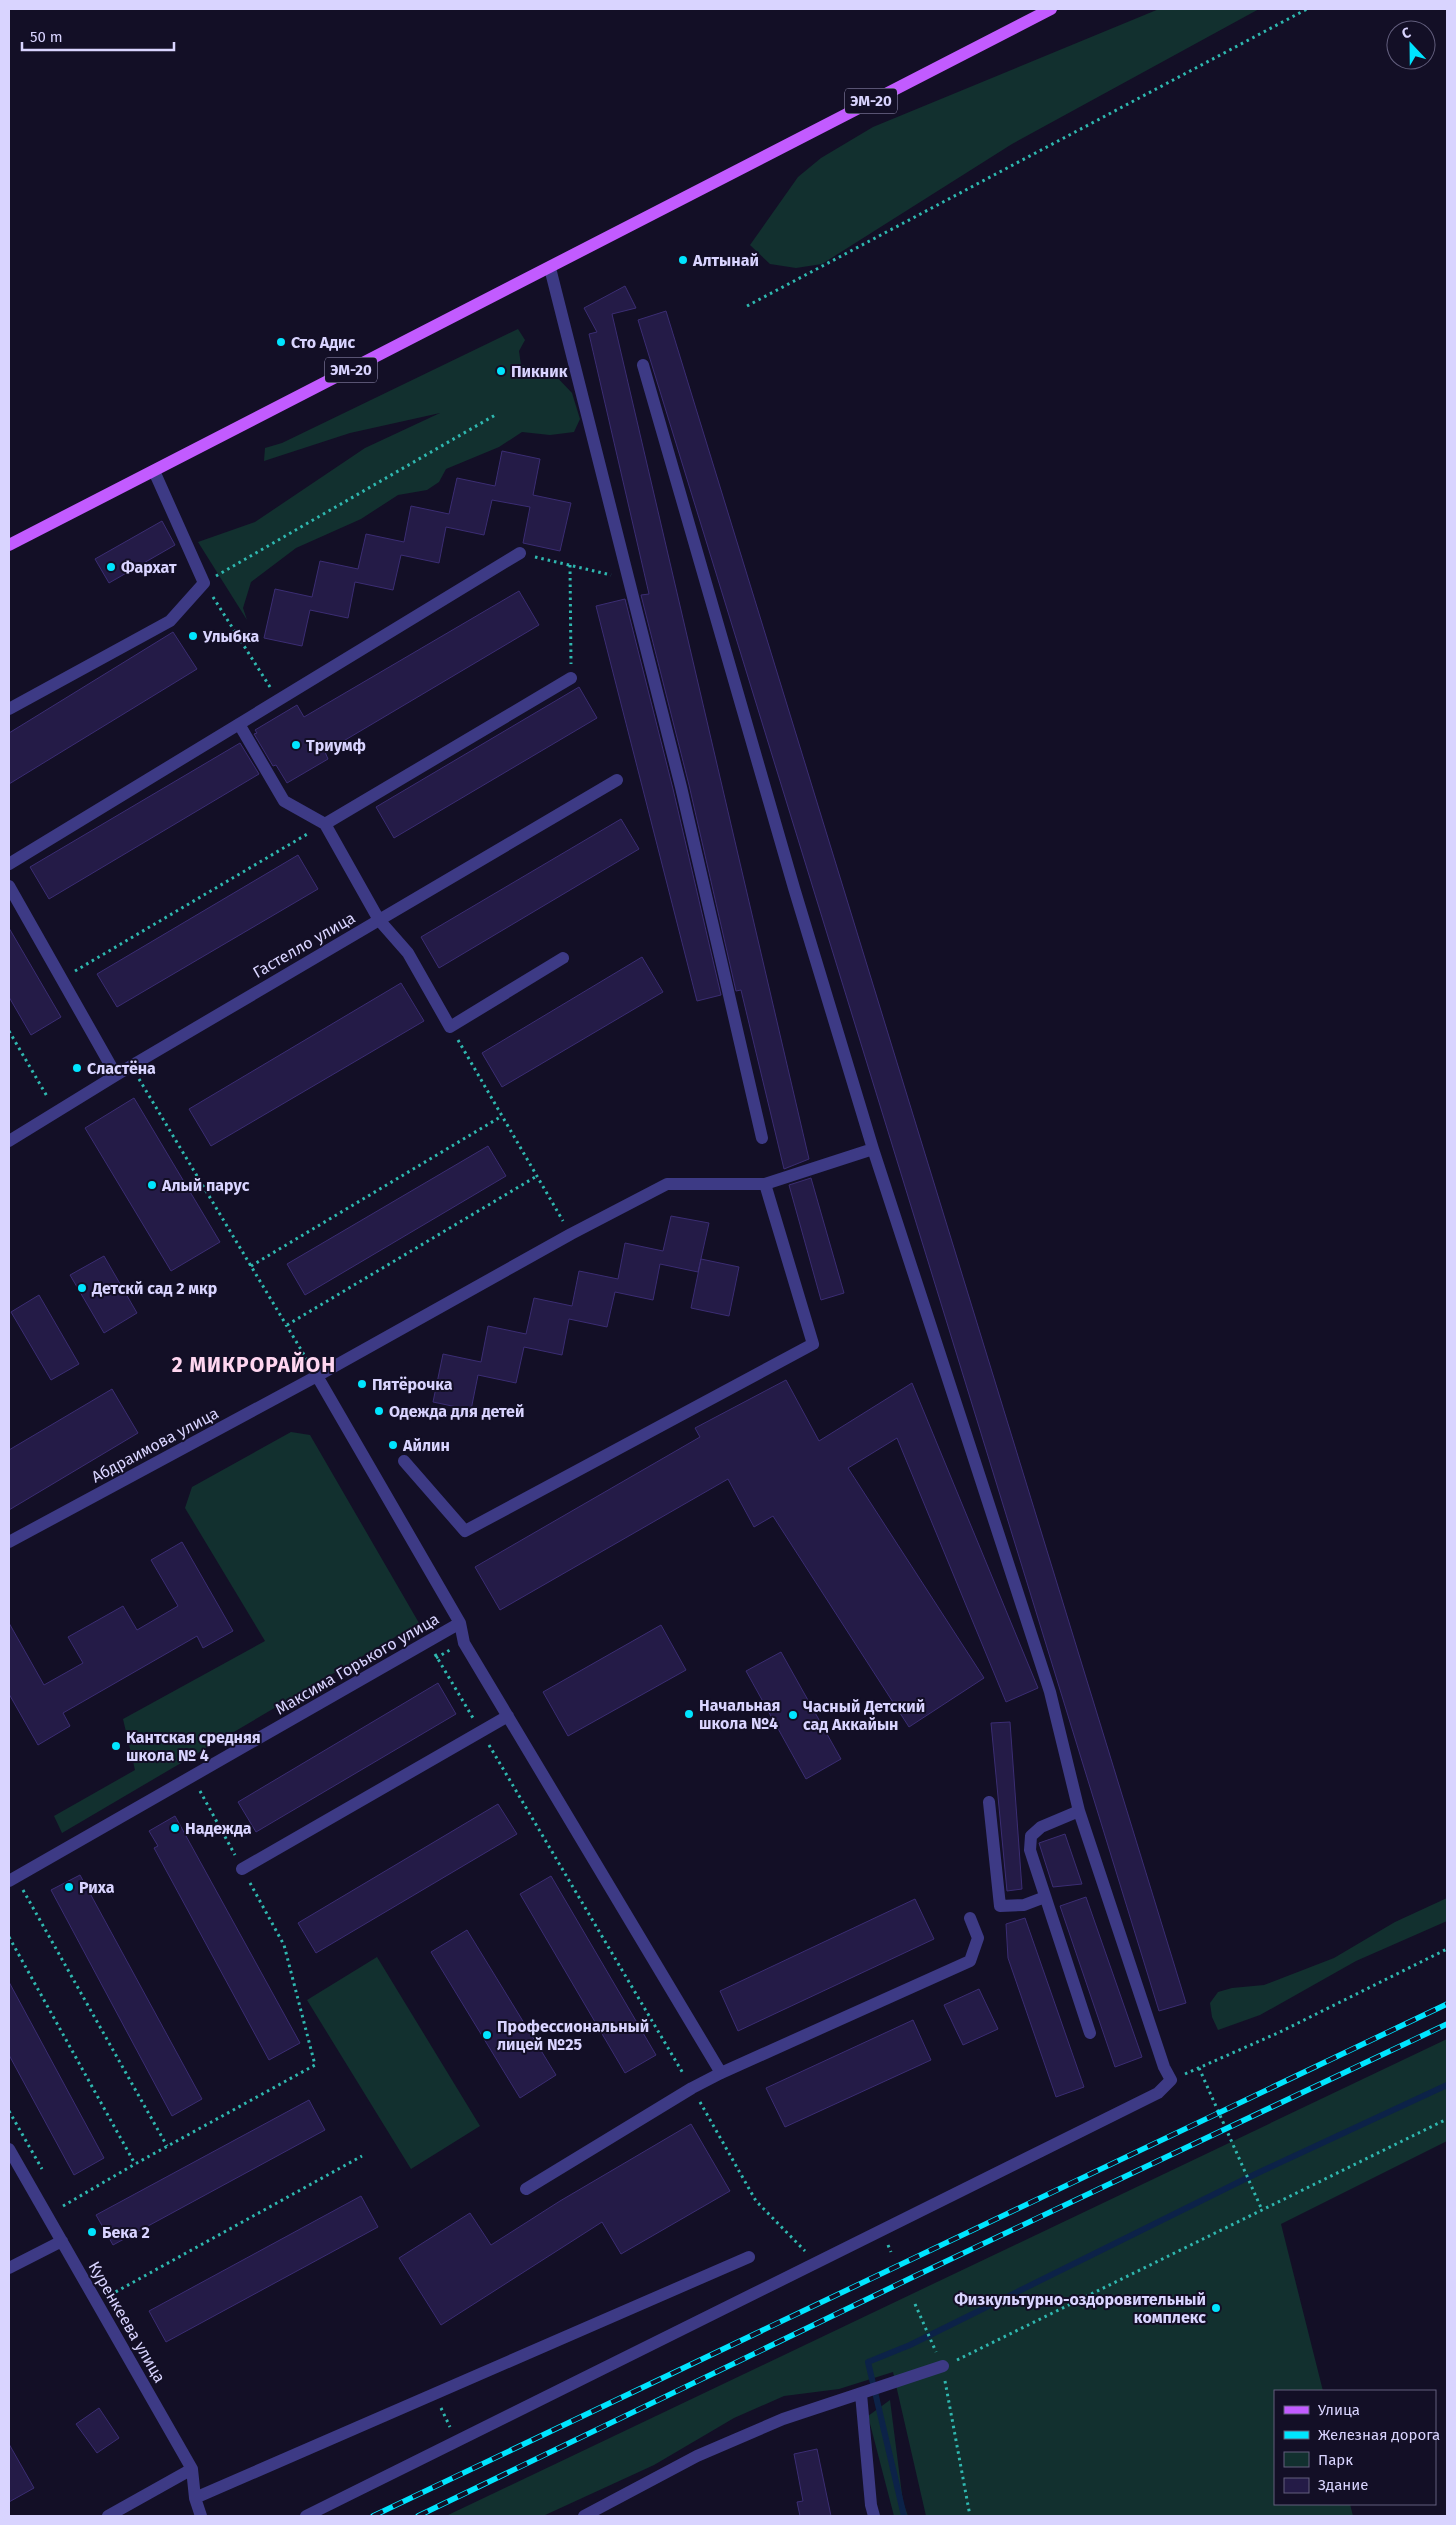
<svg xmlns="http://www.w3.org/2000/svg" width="1456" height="2525" font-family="'Fira Sans',sans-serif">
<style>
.green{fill:#12302f}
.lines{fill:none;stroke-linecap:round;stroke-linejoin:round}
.stream{stroke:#0c2248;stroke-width:6}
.building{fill:#241b47;stroke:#3b2d73}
.path{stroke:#2fb8b0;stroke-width:3;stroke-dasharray:2.5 4;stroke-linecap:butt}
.minor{stroke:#3d3a85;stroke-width:12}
.major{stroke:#c25bff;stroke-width:12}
.rail-casing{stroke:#00e5ff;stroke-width:5.5}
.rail{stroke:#130f26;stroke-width:4;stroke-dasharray:11;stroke-linecap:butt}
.poi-dot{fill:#00e5ff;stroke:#130f26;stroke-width:2}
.labels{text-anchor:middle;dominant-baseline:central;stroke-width:4;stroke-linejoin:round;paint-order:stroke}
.shield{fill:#130f26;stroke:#9e99be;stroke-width:1}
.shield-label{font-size:15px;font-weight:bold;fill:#d9d4ff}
.poi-label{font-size:16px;font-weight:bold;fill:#d9d4ff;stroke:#130f26;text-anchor:start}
.street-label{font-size:16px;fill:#d9d4ff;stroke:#130f26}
.district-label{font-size:21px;font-weight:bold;letter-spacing:1px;fill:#ffd6f0;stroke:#130f26}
</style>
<rect width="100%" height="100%" fill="#130f26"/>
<path class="green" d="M1159 9H1259L1012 144 822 264 796 268 770 264 750 245 798 177 821 158 873 127Z
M518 329 525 340 519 351 521 365 552 372 572 393 580 419 574 432 550 435 522 432 499 447 446 469 439 482 427 490 398 495 361 519 296 548 251 582 243 608 247 620 198 542 255 522 365 448 440 413 350 433 264 461 265 448 282 443Z
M291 1432 310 1435 419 1623 62 1833 54 1816 135 1770 123 1719 265 1641 185 1508 192 1487Z
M1447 1898V1921L1356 1961 1260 2015 1218 2030 1212 2017 1210 2003 1218 1992 1232 1988 1264 1985 1334 1958 1395 1922Z
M377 1957 480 2126 411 2169 307 2000Z
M1447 2039V2141L1281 2224 1323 2391H1275V2504H1350L1353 2516H926L893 2372 839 2389 784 2396 734 2418 654 2465 543 2516H446Z
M890 2400 903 2502 908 2516H894L868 2416Z"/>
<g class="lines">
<path class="stream" d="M904 2516 868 2362 910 2345 1247 2178 1447 2085"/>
</g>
<path class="building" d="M625 286 636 308 612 314 809 1159 784 1169 741 990 736 991 689 785 641 595 649 594 589 334 597 332 584 308Z
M666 311 1186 2003 1159 2011 638 320Z
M502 451 540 459 533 495 571 503 560 551 523 543 530 507 492 500 484 535 446 527 439 563 401 555 393 590 355 582 348 618 310 610 302 646 264 638 275 589 312 597 320 561 358 569 366 534 404 542 411 506 449 514 457 478 495 486Z
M162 521 175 545 109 583 95 559Z
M519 591 539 625 325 752 328 759 287 783 276 765 273 766 254 734 257 733 255 730 297 705 304 717Z
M625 599 673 789 721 995 697 1001 596 606Z
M173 632 197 669 9 784V733Z
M579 687 597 718 394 838 376 807Z
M240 743 259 774 49 899 30 867Z
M621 819 639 849 439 968 421 937Z
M298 855 318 889 117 1007 97 974Z
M9 928 61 1017 31 1035 9 997Z
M642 957 663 992 502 1087 482 1053Z
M401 983 424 1021 211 1146 189 1109Z
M134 1098 220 1242 171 1271 85 1128Z
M488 1146 506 1176 305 1295 287 1264Z
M811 1178 844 1293 821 1300 789 1185Z
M671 1216 709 1223 698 1272 660 1264 653 1300 615 1292 607 1327 569 1319 562 1355 524 1347 516 1383 478 1375 471 1410 433 1402 443 1354 481 1362 488 1326 526 1334 534 1298 572 1306 579 1271 618 1279 625 1243 663 1251Z
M104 1256 137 1313 104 1333 70 1275Z
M701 1259 739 1267 729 1316 691 1308Z
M39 1295 79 1364 51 1380 11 1312Z
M786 1380 819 1441 912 1383 1038 1688 1006 1702 897 1438 848 1468 984 1678 909 1727 773 1516 754 1527 728 1479 500 1610 475 1567 700 1437 695 1428Z
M112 1389 138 1433 9 1510V1450Z
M182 1542 233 1631 203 1648 197 1636 63 1713 70 1726 38 1745 9 1694V1623L44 1685 83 1663 68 1637 123 1606 137 1630 178 1606 151 1560Z
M661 1625 686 1670 568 1736 543 1692Z
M781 1652 841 1759 806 1779 746 1671Z
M438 1683 456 1714 256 1832 238 1802Z
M1010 1722 1022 1889 1007 1891 991 1723Z
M498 1804 517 1834 316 1953 298 1923Z
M175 1816 300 2043 269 2060 154 1848 158 1846 149 1831Z
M1065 1834 1082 1884 1053 1887 1039 1843Z
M80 1875 202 2099 172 2116 51 1890Z
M551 1876 656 2055 625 2073 520 1894Z
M1086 1897 1142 2057 1115 2067 1060 1906Z
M915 1899 934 1939 738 2031 720 1991Z
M1025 1918 1084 2087 1056 2097 1008 1958 1006 1924Z
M467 1930 556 2075 520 2098 431 1952Z
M9 1982 104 2158 74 2175 9 2055Z
M979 1989 998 2029 963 2045 944 2005Z
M913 2020 931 2060 785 2127 766 2088Z
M309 2100 325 2130 113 2245 96 2215Z
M691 2124 730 2191 621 2254 602 2222 441 2325 399 2258 470 2213 491 2245 560 2201Z
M361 2196 378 2227 166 2342 149 2311Z
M99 2408 119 2438 97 2453 76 2424Z
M9 2444 34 2488 9 2502Z
M817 2449 831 2516H800L797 2502 803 2501 794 2454Z"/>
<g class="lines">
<path class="path" d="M747 306 1307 9
M535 557 611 575
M570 565 571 664
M216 576 497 414
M213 597 270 687
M75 971 309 833
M9 1031 48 1098
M458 1040 563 1221
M139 1079 309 1363
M251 1266 502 1116
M287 1325 537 1176
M435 1654 473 1718
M436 1658 450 1650
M489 1745 684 2075
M200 1791 235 1855
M23 1890 167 2146
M9 1937 135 2164
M1199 2068 1262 2210
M1185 2074 1280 2032 1447 1949
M700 2102 756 2201 805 2251
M9 2111 42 2169
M63 2206 135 2164 315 2065 284 1945 250 1883
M888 2245 891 2252
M110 2295 362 2156
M915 2304 936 2352
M957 2360 1447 2119
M945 2381 970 2516
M441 2408 450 2427"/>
<path class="minor" d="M550 268 681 787 762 1138
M9 709 170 621 204 583 154 471
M239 724 284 801 325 824
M9 864 520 553
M9 886 116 1075
M563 958 450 1027 408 953 379 920 325 824 571 678
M9 1141 131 1066 617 780
M404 1461 465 1531 813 1344 765 1184
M9 1542 317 1376
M989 1802 1000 1906 1024 1905 1045 1897
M1079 1811 1041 1827 1031 1836 1030 1850 1090 2033
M242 1869 508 1716
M9 1881 460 1623
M721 2073 464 1643 460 1623 317 1376 571 1234 667 1184H765L873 1149
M9 2149 192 2469 195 2498 201 2516
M526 2189 692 2088 721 2073 970 1961 978 1938 970 1918
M9 2268 62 2241
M861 2394 871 2505 874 2516
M195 2498 749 2257
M108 2516 192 2469
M306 2516 1158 2093 1171 2080 1164 2067 1079 1811 1050 1692 873 1149 794 888 643 365
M584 2516 697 2456 783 2419 943 2366"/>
<path class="major" d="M9 545 1051 9"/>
<defs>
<path id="rail" d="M373 2516 1447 2004
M418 2516 913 2277 1447 2024"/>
</defs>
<use href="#rail" class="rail-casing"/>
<use href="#rail" class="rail"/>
</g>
<g class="poi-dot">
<circle cx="683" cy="260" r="5"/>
<circle cx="281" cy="342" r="5"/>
<circle cx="501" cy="371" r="5"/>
<circle cx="111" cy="567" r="5"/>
<circle cx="193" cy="636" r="5"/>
<circle cx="296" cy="745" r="5"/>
<circle cx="77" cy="1068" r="5"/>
<circle cx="152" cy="1185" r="5"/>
<circle cx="82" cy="1288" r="5"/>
<circle cx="362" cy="1384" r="5"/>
<circle cx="379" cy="1411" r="5"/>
<circle cx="393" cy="1445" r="5"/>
<circle cx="689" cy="1714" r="5"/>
<circle cx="793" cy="1715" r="5"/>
<circle cx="116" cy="1746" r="5"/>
<circle cx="175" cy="1828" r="5"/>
<circle cx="69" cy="1887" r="5"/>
<circle cx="487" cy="2035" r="5"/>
<circle cx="92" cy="2232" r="5"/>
<circle cx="1216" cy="2308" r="5"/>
</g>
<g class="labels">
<g class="shield">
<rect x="845" y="88.5" width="52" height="25" rx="4"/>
<rect x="325" y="357.5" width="52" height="25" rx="4"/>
</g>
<g class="shield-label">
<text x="871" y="101">ЭМ-20</text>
<text x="351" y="370">ЭМ-20</text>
</g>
<g class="poi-label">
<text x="693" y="260">Алтынай</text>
<text x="291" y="342">Сто Адис</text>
<text x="511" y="371">Пикник</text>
<text x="121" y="567">Фархат</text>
<text x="203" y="636">Улыбка</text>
<text x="306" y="745">Триумф</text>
<text x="87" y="1068">Сластёна</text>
<text x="162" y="1185">Алый парус</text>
<text x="92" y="1288">Детскй сад 2 мкр</text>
<text x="372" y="1384">Пятёрочка</text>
<text x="389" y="1411">Одежда для детей</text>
<text x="403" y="1445">Айлин</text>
<text x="699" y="1705">Начальная<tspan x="699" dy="18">школа №4</tspan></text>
<text x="803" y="1706">Часный Детский<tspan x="803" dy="18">сад Аккайын</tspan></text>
<text x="126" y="1737">Кантская средняя<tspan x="126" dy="18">школа № 4</tspan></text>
<text x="185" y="1828">Надежда</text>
<text x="79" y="1887">Риха</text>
<text x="497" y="2026">Профессиональный<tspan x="497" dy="18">лицей №25</tspan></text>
<text x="102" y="2232">Бека 2</text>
<text x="1206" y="2299" text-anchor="end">Физкультурно-оздоровительный<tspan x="1206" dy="18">комплекс</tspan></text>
</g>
<g class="street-label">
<text transform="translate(304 945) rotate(-30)">Гастелло улица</text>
<text transform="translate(155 1445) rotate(-28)">Абдраимова улица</text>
<text transform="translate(357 1664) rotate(-30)">Максима Горького улица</text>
<text transform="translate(127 2322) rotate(60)">Куренкеева улица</text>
</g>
<g class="district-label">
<text x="254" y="1365">2 МИКРОРАЙОН</text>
</g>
</g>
<rect width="1456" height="2525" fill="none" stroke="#d9d4ff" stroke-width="20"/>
<rect x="1274" y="2390" width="162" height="115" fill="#130f26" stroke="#625e7d"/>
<rect x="1284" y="2406" width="25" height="8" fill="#c25bff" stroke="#625e7d"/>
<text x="1318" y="2415" font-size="15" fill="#d9d4ff">Улица</text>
<rect x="1284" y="2431" width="25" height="8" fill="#00e5ff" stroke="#625e7d"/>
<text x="1318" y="2440" font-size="15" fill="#d9d4ff">Железная дорога</text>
<rect x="1284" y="2452" width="25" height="15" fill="#12302f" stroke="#625e7d"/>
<text x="1318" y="2465" font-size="15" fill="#d9d4ff">Парк</text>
<rect x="1284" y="2478" width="25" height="15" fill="#241b47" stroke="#625e7d"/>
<text x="1318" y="2490" font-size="15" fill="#d9d4ff">Здание</text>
<g transform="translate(1411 45) rotate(338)"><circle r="24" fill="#130f26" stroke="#625e7d"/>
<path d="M0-4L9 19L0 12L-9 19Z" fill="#00e5ff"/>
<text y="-8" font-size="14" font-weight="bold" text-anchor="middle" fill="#d9d4ff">С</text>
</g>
<path d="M22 42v8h152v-8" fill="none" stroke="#d9d4ff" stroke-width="2.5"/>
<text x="30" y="42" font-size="15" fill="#d9d4ff" stroke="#130f26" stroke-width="4" paint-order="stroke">50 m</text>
</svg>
